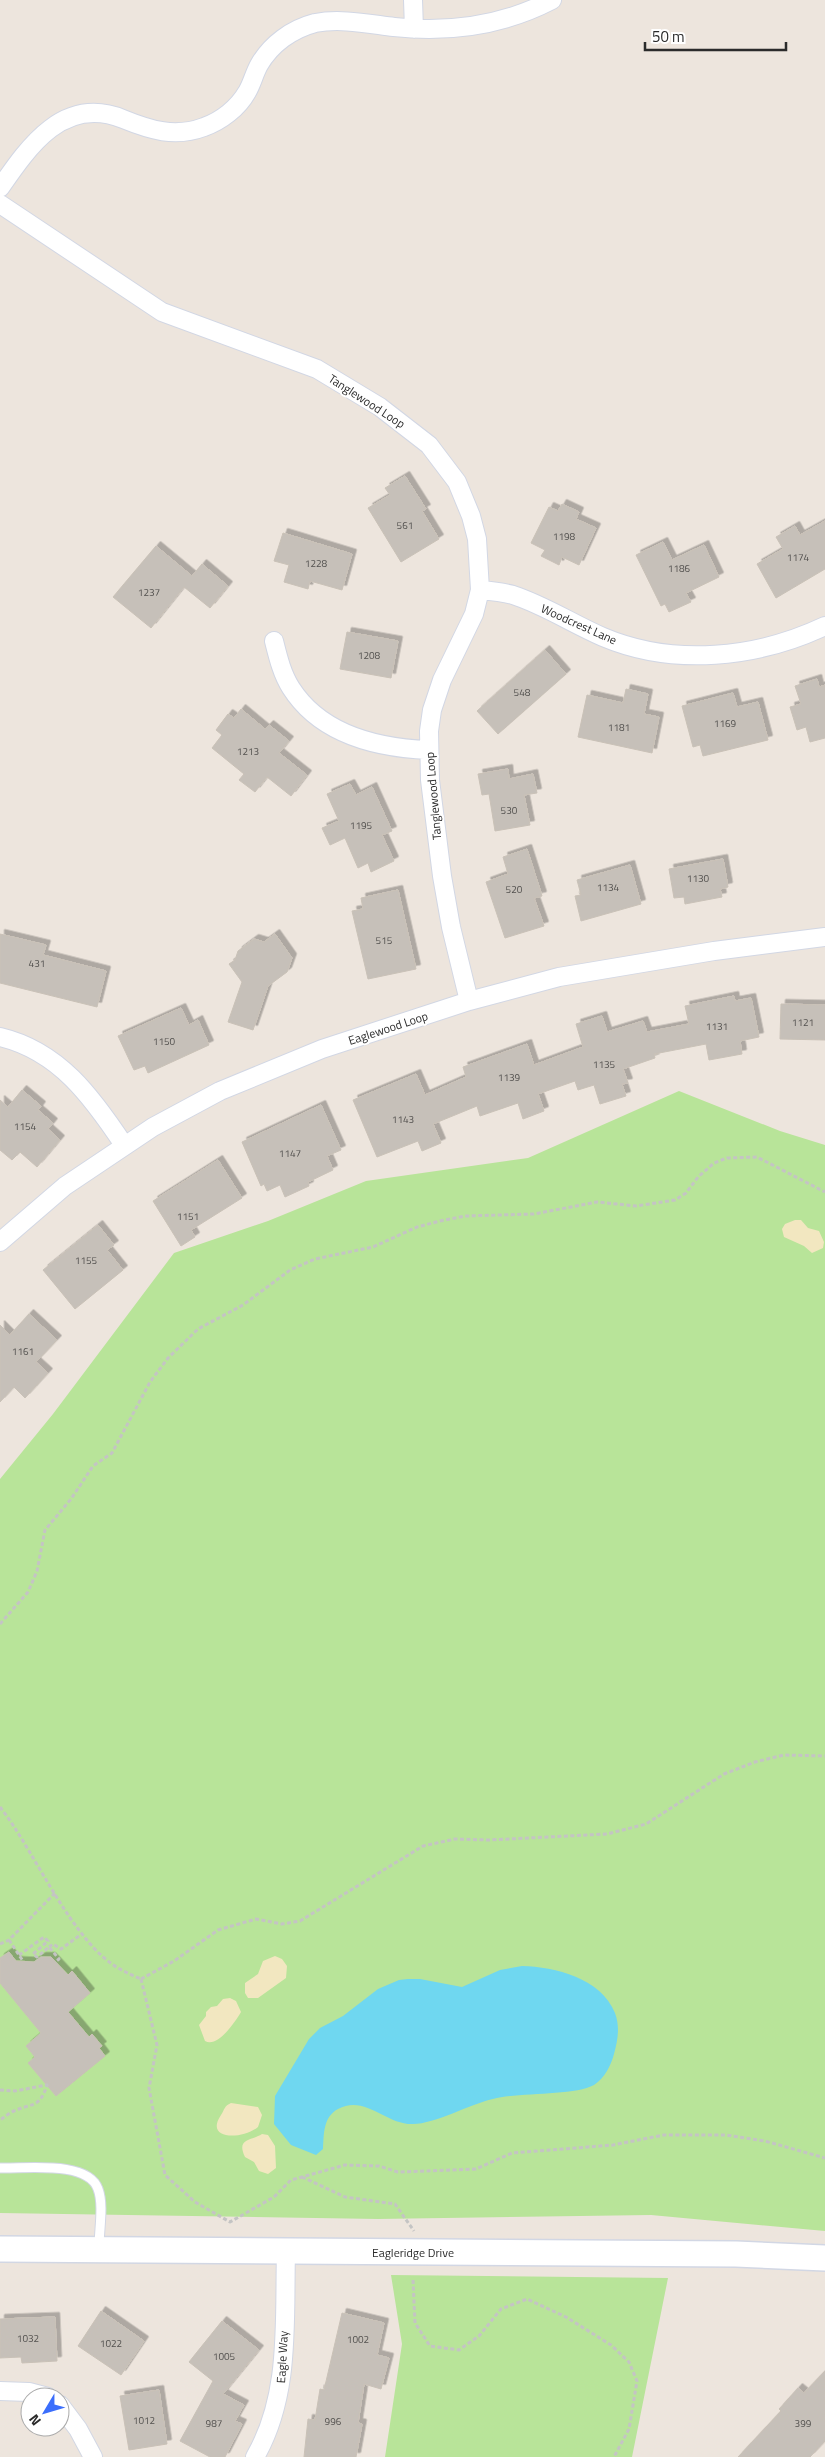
<svg xmlns="http://www.w3.org/2000/svg" width="825" height="2457" font-family="'Titillium Web',sans-serif">
<style>
.green{fill:#b8e499}
.sand{fill:#f2e7c0}
.water{fill:#6fd7f0}
.building{fill:#c6c0b9;stroke:#c9c1b7;filter:url(#shadow)}
.lines{fill:none;stroke-linecap:round;stroke-linejoin:round}
.lane-casing{stroke:#d2d7e4;stroke-width:11}
.street-casing{stroke:#d2d7e4;stroke-width:20}
.secondary-casing{stroke:#d2d7e4;stroke-width:28}
.path{stroke:#c4c4c4;stroke-width:3;stroke-dasharray:4 2.5;stroke-linecap:butt}
.lane{stroke:#fff;stroke-width:9}
.street{stroke:#fff;stroke-width:18}
.secondary{stroke:#fff;stroke-width:25}
.labels{text-anchor:middle;dominant-baseline:central;stroke-width:4;stroke-linejoin:round;paint-order:stroke}
.number-label{font-size:10px;fill:#52504e}
.street-label{font-size:12px;fill:#2b2b2b;stroke:#fff}
</style>
<defs>
<filter id="shadow"><feDropShadow dx="4.5" dy="-4.5" stdDeviation="0" flood-color="#0004"/></filter>
</defs>
<rect width="100%" height="100%" fill="#ede5dd"/>
<path class="green" d="M679 1091 780 1131 825 1145V2231L651 2215 378 2219 0 2213V1479L53 1414 174 1253 268 1221 366 1181 528 1158Z
M391 2275 668 2278 632 2457H385L402 2344Z"/>
<path class="sand" d="M795 1220H801L808 1228 819 1231 824 1242 823 1248 812 1253 804 1246 784 1237 782 1229 785 1224Z
M275 1956 282 1959 287 1966 286 1978 258 1998H248L245 1993V1983L258 1974 263 1961Z
M223 1999 230 1998 236 2001 241 2012C235 2022 218 2048 205 2041L199 2025 206 2016V2012L211 2007 217 2006Z
M231 2103 258 2107 262 2115 258 2127C242 2140 204 2140 221 2115 225 2109 224 2106 231 2103Z
M262 2134 268 2135 275 2146 276 2168 268 2174 259 2171 254 2162 245 2157C236 2138 251 2141 262 2134Z"/>
<path class="water" d="M522 1966C555 1967 601 1978 615 2013 620 2027 618 2039 614 2054 611 2065 605 2078 594 2085 574 2096 520 2092 493 2099 470 2104 435 2124 413 2124 386 2125 365 2094 338 2109 323 2117 324 2134 323 2149L316 2155 291 2145 274 2124 275 2096 309 2039 320 2028 343 2016 378 1989 399 1980 408 1979H420L462 1987 500 1970Z"/>
<path class="building" d="M405 476 426 509 422 511 439 539 401 562 368 508 390 495 385 488Z
M562 504 579 512 576 519 596 528 579 565 562 557 559 565 541 556 545 550 531 543 549 507 558 511Z
M825 521V569L776 598 757 564 783 549 776 537 795 526 800 535Z
M283 533 352 554 342 590 310 581 308 589 284 582 289 565 274 561Z
M663 542 672 560 704 545 719 577 686 593 691 602 669 612 665 604 661 606 636 555Z
M156 546 192 576 202 564 228 586 210 608 184 587 151 628 113 597Z
M347 632 398 641 391 678 340 669Z
M545 650 566 674 498 734 477 711Z
M817 679 819 687 825 685V738L810 742 806 727 797 730 790 707 801 704 795 686Z
M626 689 648 694 644 714 659 717 652 753 578 737 587 695 623 703Z
M733 693 737 707 758 702 768 740 703 756 700 745 693 747 682 706Z
M241 709 265 729 269 725 289 741 279 753 307 775 291 796 267 777 255 792 239 780 244 774 212 748 222 735 216 730 228 714 234 718Z
M508 769 509 779 533 774 537 793 524 795 530 825 495 831 489 794 482 795 478 774Z
M350 784 356 795 372 787 392 831 382 835 394 861 371 872 368 863 358 868 345 838 330 845 322 828 339 821 327 794Z
M527 849 542 896 534 898 544 926 505 938 486 882 508 874 503 857Z
M723 859 728 887 720 889 722 897 685 904 684 897 674 898 669 869Z
M630 865 641 904 581 921 575 896 581 895 577 880Z
M398 890 416 969 368 979 352 911 363 909 361 898Z
M0 934 46 945 43 955 106 971 97 1007 0 983Z
M275 934 292 958 287 972 268 986 253 1030 228 1022 242 982 229 964 235 960 238 951 254 939 264 942Z
M734 996 735 1001 751 998 759 1037 740 1041 742 1054 709 1060 706 1044 654 1054 655 1058 623 1069 628 1083 622 1084 626 1096 600 1104 594 1085 578 1090 575 1081 538 1094 544 1111 523 1119 518 1103 480 1116 477 1106 433 1124 441 1143 422 1151 418 1141 377 1157 353 1100 416 1074 425 1095 466 1077 463 1067 527 1044 534 1065 583 1047 576 1024 602 1016 607 1032 643 1021 647 1032 689 1024 685 1006Z
M781 1004 825 1005V1040L780 1039Z
M181 1008 189 1025 198 1020 209 1045 148 1073 145 1066 134 1070 118 1036Z
M22 1090 41 1106 38 1110 53 1123 48 1129 60 1140 37 1167 20 1152 12 1160 0 1150V1100L8 1107Z
M321 1105 341 1150 327 1156 333 1170 308 1182 309 1186 285 1197 280 1185 267 1191 264 1184 261 1186 242 1142Z
M218 1160 242 1198 191 1230 195 1237 181 1246 153 1201Z
M98 1225 114 1245 107 1250 123 1270 75 1309 43 1270Z
M29 1314 57 1340 36 1362 48 1373 25 1398 14 1387 0 1402V1325L10 1335Z
M9 1952 16 1961 34 1962 41 1957H51L68 1975 72 1971 90 1993 68 2012 89 2037 92 2034 102 2046 99 2048 105 2056 56 2096 28 2063 35 2057 26 2046 41 2033 0 1983V1958Z
M101 2311 144 2341 121 2375 78 2346Z
M342 2313 384 2323 377 2355 389 2358 381 2389 364 2384 358 2423 362 2424 356 2457H304L308 2419 315 2420 320 2389 324 2390Z
M55 2317 57 2361 22 2363 21 2357 0 2358V2319Z
M222 2321 259 2350 223 2394 244 2405 235 2421 242 2424 225 2457H210L180 2441 213 2381 189 2362Z
M825 2371V2441L810 2457H738L781 2411 779 2409 798 2388 804 2393Z
M159 2390 167 2444 129 2450 120 2396Z"/>
<g class="lines">
<defs>
<path id="lane" d="M0 2168C25 2169 88 2160 98 2189 104 2205 99 2230 99 2247"/>
<path id="street" d="M413 0 414 29
M0 188C29 146 64 95 123 119 150 130 175 138 204 127 221 121 238 108 247 92 252 84 254 74 259 65 271 44 292 29 315 23 341 18 369 24 394 27 450 33 502 26 552 0
M0 204 162 312 317 369 380 407 429 445 457 482 471 516 477 539 480 590 474 614 442 680 432 710 429 731 430 780 442 876 451 927 469 1001
M480 590C491 591 502 592 513 595 544 605 573 624 603 637 674 667 757 658 825 626
M274 641C278 657 282 674 291 688 321 735 377 748 429 750
M0 1037C59 1051 92 1097 124 1145
M0 1242 65 1186 153 1127 220 1091 322 1049 469 1001 559 977 714 951 825 937
M0 2391 29 2392 48 2397
M60 2405 78 2429 93 2457
M255 2457C291 2395 284 2321 286 2252"/>
<path id="secondary" d="M0 2249 736 2254 825 2258"/>
</defs>
<use href="#lane" class="lane-casing"/>
<use href="#street" class="street-casing"/>
<use href="#secondary" class="secondary-casing"/>
<path class="path" d="M0 1624 28 1592 37 1571 45 1530 71 1499 93 1466 112 1453 150 1382 168 1358 198 1329 243 1305 290 1270 315 1259 373 1247 417 1227 440 1221 465 1216 534 1214 597 1202 636 1206 675 1200 686 1193 698 1177 714 1163 727 1158 757 1157 825 1192
M0 1807C35 1851 72 1943 120 1969 127 1973 134 1976 141 1979
M9 1940 23 1961
M0 1944 9 1940 55 1893
M49 1947 53 1944 61 1949 83 1933
M19 1955 44 1937 48 1941 33 1954 37 1957 49 1947 59 1959 55 1962
M141 1979 157 2045 149 2088 165 2175 195 2202 230 2222 274 2197 291 2180 345 2165 379 2166 398 2172 476 2169 512 2153 613 2145 664 2135H726L765 2141 825 2158
M141 1979 174 1961 218 1930 256 1919 282 1924 300 1921 423 1846 455 1839 489 1840 607 1834 646 1824 724 1774 755 1762 784 1755 825 1756
M0 2090 15 2091 47 2085C40 2109 30 2103 14 2111 9 2113 5 2117 0 2120
M302 2177 345 2197 395 2204 414 2231
M413 2280 415 2323 430 2346 459 2350 479 2336 501 2309 527 2299 566 2317 611 2345 629 2362 637 2381 629 2429 614 2457"/>
<use href="#lane" class="lane"/>
<use href="#street" class="street"/>
<use href="#secondary" class="secondary"/>
</g>
<g class="labels">
<g class="number-label">
<text x="405" y="525">561</text>
<text x="564" y="536">1198</text>
<text x="798" y="557">1174</text>
<text x="316" y="563">1228</text>
<text x="679" y="568">1186</text>
<text x="149" y="592">1237</text>
<text x="369" y="655">1208</text>
<text x="522" y="692">548</text>
<text x="725" y="723">1169</text>
<text x="619" y="727">1181</text>
<text x="248" y="751">1213</text>
<text x="509" y="810">530</text>
<text x="361" y="825">1195</text>
<text x="698" y="878">1130</text>
<text x="608" y="887">1134</text>
<text x="514" y="889">520</text>
<text x="384" y="940">515</text>
<text x="37" y="963">431</text>
<text x="803" y="1022">1121</text>
<text x="717" y="1026">1131</text>
<text x="164" y="1041">1150</text>
<text x="604" y="1064">1135</text>
<text x="509" y="1077">1139</text>
<text x="403" y="1119">1143</text>
<text x="25" y="1126">1154</text>
<text x="290" y="1153">1147</text>
<text x="188" y="1216">1151</text>
<text x="86" y="1260">1155</text>
<text x="23" y="1351">1161</text>
<text x="28" y="2338">1032</text>
<text x="358" y="2339">1002</text>
<text x="111" y="2343">1022</text>
<text x="224" y="2356">1005</text>
<text x="144" y="2420">1012</text>
<text x="333" y="2421">996</text>
<text x="214" y="2423">987</text>
<text x="803" y="2423">399</text>
</g>
<g class="street-label">
<text transform="translate(367 401) rotate(33)">Tanglewood Loop</text>
<text transform="translate(579 624) rotate(24)">Woodcrest Lane</text>
<text transform="translate(433 796) rotate(-95)">Tanglewood Loop</text>
<text transform="translate(388 1028) rotate(-18)">Eaglewood Loop</text>
<text x="413" y="2252">Eagleridge Drive</text>
<text transform="translate(282 2357) rotate(-87)">Eagle Way</text>
</g>
</g>
<g transform="translate(45 2412) rotate(232)"><circle r="24" fill="#ffffff" stroke="#aaaaaa"/>
<path d="M0-4L9 19L0 12L-9 19Z" fill="#3b6efc"/>
<text y="-8" font-size="14" font-weight="bold" text-anchor="middle" fill="#2b2b2b">N</text>
</g>
<path d="M645 42v8h141v-8" fill="none" stroke="#2b2b2b" stroke-width="2.5"/>
<text x="652" y="42" font-size="15" fill="#2b2b2b" stroke="#ffffff" stroke-width="4" paint-order="stroke">50 m</text>
</svg>
